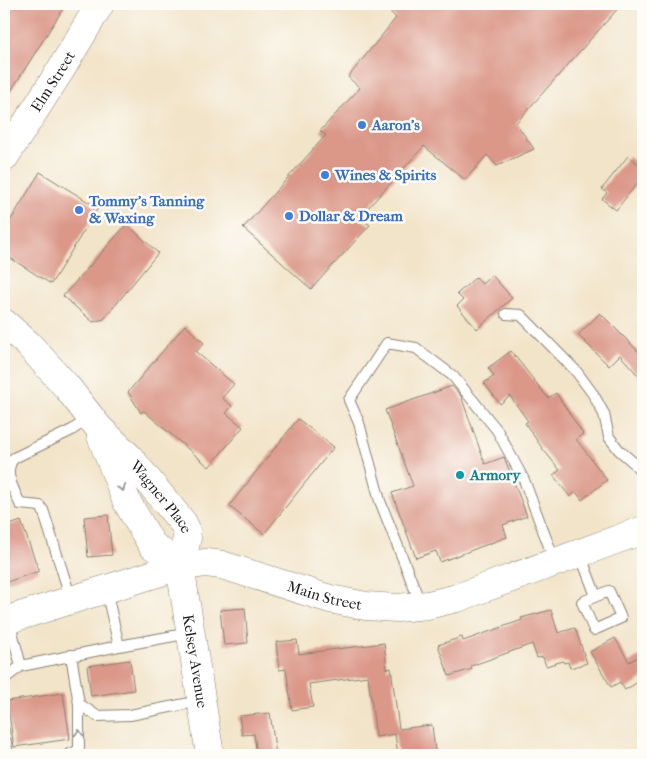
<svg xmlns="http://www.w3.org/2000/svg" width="647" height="759" font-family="'IM FELL French Canon',serif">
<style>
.building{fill:#db9889}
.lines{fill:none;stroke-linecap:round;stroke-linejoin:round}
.lane-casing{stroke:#878072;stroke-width:12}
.secondary-casing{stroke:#878072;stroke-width:29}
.lane{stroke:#fff;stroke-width:10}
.secondary{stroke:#fff;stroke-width:28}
.oneway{stroke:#999}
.shop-dot{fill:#3f7fe0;stroke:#fdfcf7;stroke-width:2}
.culture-dot{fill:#0f9aa8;stroke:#fdfcf7;stroke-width:2}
.labels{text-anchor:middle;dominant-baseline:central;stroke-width:5;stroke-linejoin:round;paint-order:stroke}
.street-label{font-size:15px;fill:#1c1c1c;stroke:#fdfcf7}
.shop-label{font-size:15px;font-weight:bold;fill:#366cbe;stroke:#fdfcf7;text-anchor:start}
.culture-label{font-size:15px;font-weight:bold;fill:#0d838f;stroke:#fdfcf7;text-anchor:start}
</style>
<rect width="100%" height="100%" fill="#fdfcf7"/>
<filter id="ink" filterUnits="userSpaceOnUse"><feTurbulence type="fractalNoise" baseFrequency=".02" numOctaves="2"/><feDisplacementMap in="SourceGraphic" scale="10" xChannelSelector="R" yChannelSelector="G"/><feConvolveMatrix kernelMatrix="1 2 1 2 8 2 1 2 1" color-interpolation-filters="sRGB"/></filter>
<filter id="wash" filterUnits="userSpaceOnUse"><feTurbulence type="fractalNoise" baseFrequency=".0096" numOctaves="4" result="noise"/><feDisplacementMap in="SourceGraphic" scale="20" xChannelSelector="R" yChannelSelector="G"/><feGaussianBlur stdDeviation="1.12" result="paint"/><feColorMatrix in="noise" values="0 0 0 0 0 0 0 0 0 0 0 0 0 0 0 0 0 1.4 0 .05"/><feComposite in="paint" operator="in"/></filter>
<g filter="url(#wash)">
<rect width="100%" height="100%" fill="#f2e4c9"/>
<g id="blocks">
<path class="building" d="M4 4H66L4 102Z
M383 4H622L516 123 534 149 497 166 487 155 465 180 424 146 359 218 370 225 311 289 243 228 326 135 320 131 360 88 348 77 396 18Z
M628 156 643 167V176L616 210 602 199 607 193 602 189Z
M40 172 98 208 51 284 4 254V231Z
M127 224 158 253 104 319 93 322 63 296Z
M492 275 512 298 477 329 457 306 463 300 457 294 476 277 482 284Z
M600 313 643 356V381L620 355 609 366 578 335Z
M185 325 204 343 196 352 234 384 222 398 232 406 226 413 243 427 209 467 144 411 141 413 128 392Z
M511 351 548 398 556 393 583 434 576 439 607 480 582 500 576 492 570 497 553 475 560 470 542 448 525 423 528 421 510 396 500 404 484 383 494 376 488 368Z
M452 386 461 396 485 464 504 457 527 516 503 525 507 537 440 562 436 551 416 558 392 493 413 486 385 410Z
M298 419 334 447 264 534 229 506Z
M108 515 112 555 88 557 84 517Z
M21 521 39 571 4 583V527Z
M245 608 248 643 224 645 220 610Z
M551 610 558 633 575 628 587 663 570 668 568 662 564 663 563 661 546 666 543 657 537 658 532 644 471 666 472 669 449 676 438 645 462 637 463 641 522 620 521 618Z
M615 638 629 662 643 654V679L625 690 620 682 611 687 590 652Z
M297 640 299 654 384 643 387 669 391 668 399 729 432 725 435 751 398 755 395 734 376 737 368 676 309 684 313 707 292 710 286 669 279 670 276 642Z
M130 660 134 690 91 696 87 666Z
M63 693 70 739 14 747 7 701Z
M270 713 276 755H257L254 734 242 735 239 716Z"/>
</g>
</g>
<g filter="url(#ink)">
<use href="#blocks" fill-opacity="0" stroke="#878072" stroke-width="1"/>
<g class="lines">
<defs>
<path id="lane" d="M506 314 521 315 576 371 593 394 604 414 609 437 619 450 634 463 643 474
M580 554 596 596
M106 590 119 646 190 633
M609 591 621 618 594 630 582 602Z
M71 599 43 510 40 506 20 504C14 489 2 472 14 458L72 430 90 417
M421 605 380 501 359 423 349 400 387 343 416 348 453 376 497 430 524 480 555 562
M9 620 21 666 119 646
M71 655 79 704 97 716 130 715 200 701
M4 679 21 666
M4 731 8 755
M68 755 79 750V704"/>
<g id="secondary">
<path id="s1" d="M4 158 60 71 100 4"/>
<path id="s2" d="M4 323 28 344 67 387 98 427 128 456 183 523 186 529 187 538 180 566 210 755"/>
<path d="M101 436 127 502 152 545 180 566"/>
<path id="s3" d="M4 621 180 566 206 563 222 565 330 599 366 606 397 608 428 605 457 598 643 530"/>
</g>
</defs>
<use href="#lane" class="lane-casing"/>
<use href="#secondary" class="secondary-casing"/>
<use href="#lane" class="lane"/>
<use href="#secondary" class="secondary"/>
</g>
<defs><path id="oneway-chevron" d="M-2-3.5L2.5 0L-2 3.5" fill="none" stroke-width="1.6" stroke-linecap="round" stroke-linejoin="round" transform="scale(1.25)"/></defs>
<g class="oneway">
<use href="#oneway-chevron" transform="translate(122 488) rotate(69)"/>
<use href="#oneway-chevron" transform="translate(79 733) rotate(-90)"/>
</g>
</g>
<g class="shop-dot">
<circle cx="362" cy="125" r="5"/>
<circle cx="325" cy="175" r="5"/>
<circle cx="79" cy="210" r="5"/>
<circle cx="289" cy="216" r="5"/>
</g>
<circle class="culture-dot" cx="460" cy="475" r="5"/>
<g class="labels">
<g class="street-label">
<text stroke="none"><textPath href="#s1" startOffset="91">Elm Street</textPath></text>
<text stroke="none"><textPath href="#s2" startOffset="235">Wagner Place</textPath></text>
<text stroke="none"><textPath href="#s3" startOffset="334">Main Street</textPath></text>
<text stroke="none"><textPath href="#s2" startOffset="410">Kelsey Avenue</textPath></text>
</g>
<g class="shop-label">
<text x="372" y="125">Aaron’s</text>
<text x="335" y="175">Wines &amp; Spirits</text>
<text x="89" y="201">Tommy’s Tanning<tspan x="89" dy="17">&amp; Waxing</tspan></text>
<text x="299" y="216">Dollar &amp; Dream</text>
</g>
<g class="culture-label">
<text x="470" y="475">Armory</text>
</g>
</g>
<rect width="647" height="759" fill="none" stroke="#fdfcf7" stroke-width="20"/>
</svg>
